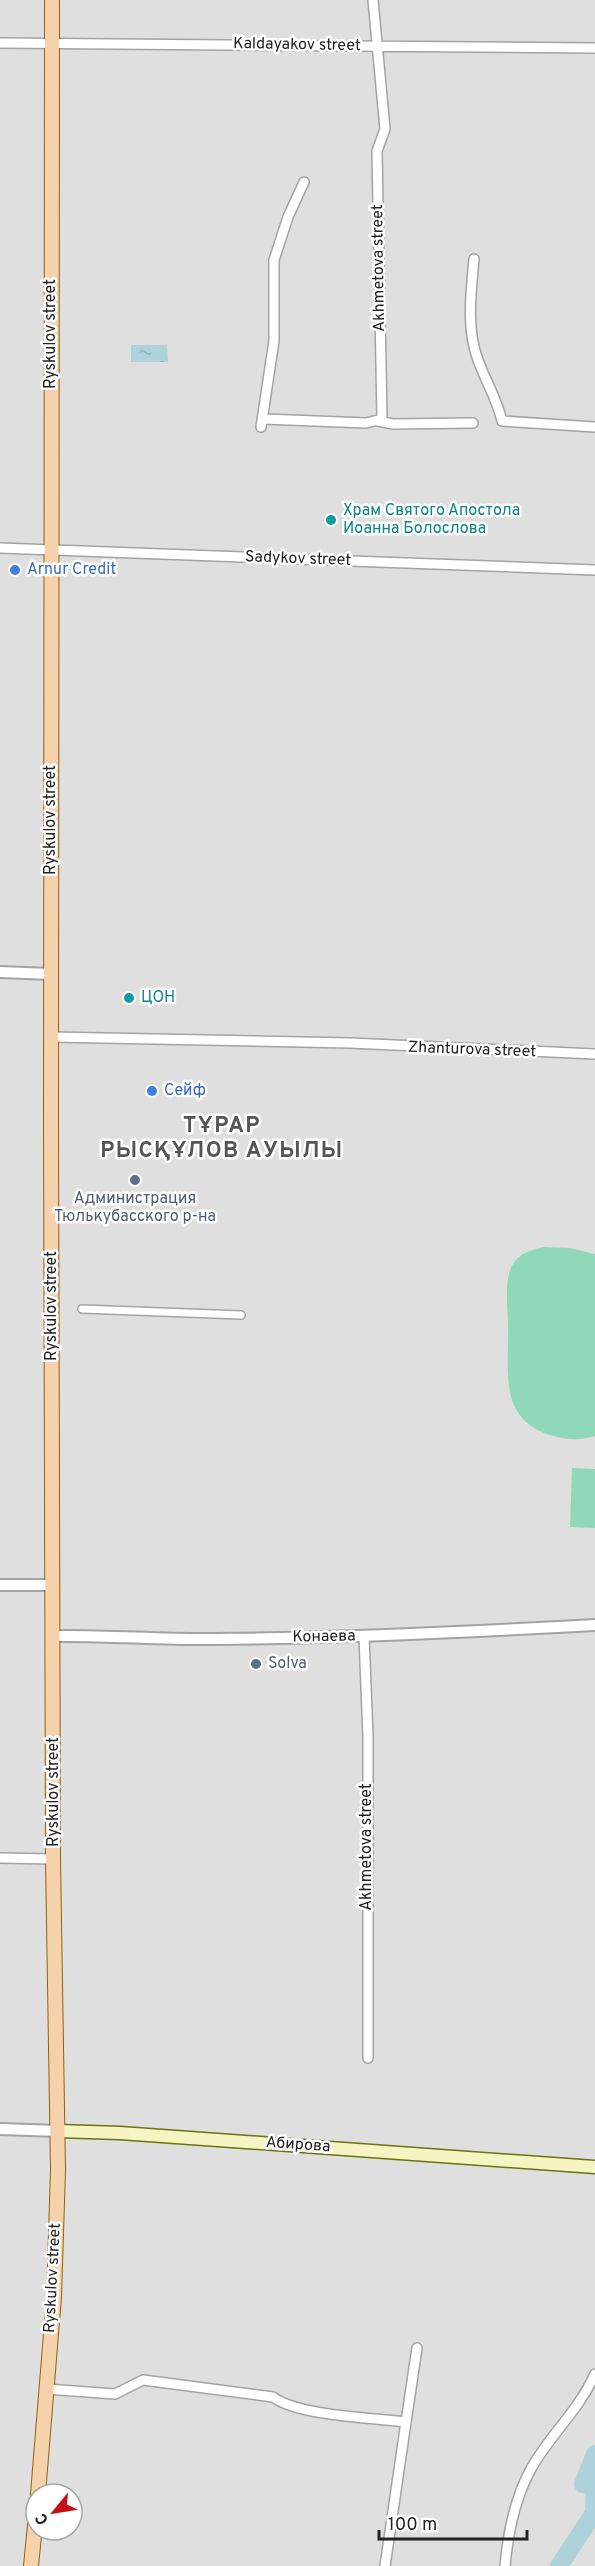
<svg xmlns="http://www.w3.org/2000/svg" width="595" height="2566" font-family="Overpass,sans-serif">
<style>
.residential{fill:#e0dfdf;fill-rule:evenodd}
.pitch{fill:#8fd9ba}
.water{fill:url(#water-ripples)}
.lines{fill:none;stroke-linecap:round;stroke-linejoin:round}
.river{stroke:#aed2da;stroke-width:18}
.pedestrian-casing{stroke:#a3a3a3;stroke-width:10}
.minor-casing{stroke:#a3a3a3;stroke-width:12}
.tertiary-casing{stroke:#a3a3a3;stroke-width:14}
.secondary-casing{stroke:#6b730f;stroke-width:15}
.primary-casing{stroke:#92620d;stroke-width:16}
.pedestrian{stroke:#fff;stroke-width:7}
.minor{stroke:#fff;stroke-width:9}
.tertiary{stroke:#fff;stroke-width:10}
.secondary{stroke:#f4f5c3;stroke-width:12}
.primary{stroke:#f5d2ab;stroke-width:14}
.culture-dot{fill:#0f9aa8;stroke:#fff;stroke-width:2}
.shop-dot{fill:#3f7fe0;stroke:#fff;stroke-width:2}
.service-dot{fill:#5c6f8a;stroke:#fff;stroke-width:2}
.labels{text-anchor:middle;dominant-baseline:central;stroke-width:5;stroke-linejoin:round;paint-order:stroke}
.street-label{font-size:16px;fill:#222;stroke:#fff}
.culture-label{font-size:16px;fill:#0d838f;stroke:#fff;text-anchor:start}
.shop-label{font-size:16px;fill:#366cbe;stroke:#fff;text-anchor:start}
.service-label{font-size:16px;fill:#4e5e75;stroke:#fff}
.district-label{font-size:22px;font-weight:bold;letter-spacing:1.5px;fill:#555;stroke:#fff}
</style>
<defs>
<pattern id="water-ripples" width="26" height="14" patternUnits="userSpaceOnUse" patternTransform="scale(1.5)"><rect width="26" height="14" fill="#aed2da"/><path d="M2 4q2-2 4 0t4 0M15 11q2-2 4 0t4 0" fill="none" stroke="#95b4bb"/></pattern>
</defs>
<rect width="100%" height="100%" fill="#f1eee9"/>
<path class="residential" d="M0 0H595V2566H0ZM36 2494H72V2530H36Z"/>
<path class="pitch" d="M544 1247 570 1248 595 1254V1436C579 1441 566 1440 550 1435 498 1418 509 1372 508 1327 508 1310 504 1284 511 1268 517 1254 530 1250 544 1247Z
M572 1468 595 1469V1528L570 1527Z"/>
<path class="water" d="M131 345H167L168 362H131Z"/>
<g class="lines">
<path class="river" d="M559 2566 594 2513 595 2486 583 2484 595 2454"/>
<defs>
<path id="pedestrian" d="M82 1309 241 1315"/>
<path id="minor" d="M0 43 595 48
M474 259C471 292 466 329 478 360 486 382 497 399 502 421L595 427
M264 419 366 423 382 419 377 151 385 129 373 0
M378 421 393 424 473 423
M261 427 274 341V260L288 217 304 182
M0 548 595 570
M52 1037 350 1043 595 1054
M364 1636 368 1737V2058
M0 1858 53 1859
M46 2389 115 2394 143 2380 273 2397C298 2416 374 2418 406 2422L385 2566
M406 2422 417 2348
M505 2566C508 2532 515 2497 532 2467 551 2434 579 2410 595 2374"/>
<path id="tertiary" d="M0 972 51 974
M0 1585H53
M54 1636C108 1635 163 1640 217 1639 343 1638 469 1632 595 1625
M0 2129 58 2131"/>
<path id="secondary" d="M58 2131 120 2133 595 2167"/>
<path id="primary" d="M38 2494 54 2297 58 2170 53 1859 51 1122 52 0
M31 2566 36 2515"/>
</defs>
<use href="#pedestrian" class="pedestrian-casing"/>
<use href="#minor" class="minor-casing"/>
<use href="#tertiary" class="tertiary-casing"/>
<use href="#secondary" class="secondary-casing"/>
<use href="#primary" class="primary-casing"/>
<use href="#pedestrian" class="pedestrian"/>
<use href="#minor" class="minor"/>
<use href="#tertiary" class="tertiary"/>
<use href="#secondary" class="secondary"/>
<use href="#primary" class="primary"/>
</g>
<g class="culture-dot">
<circle cx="331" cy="520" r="6"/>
<circle cx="129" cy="998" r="6"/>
</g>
<g class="shop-dot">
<circle cx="15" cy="570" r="6"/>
<circle cx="152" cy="1091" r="6"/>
</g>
<g class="service-dot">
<circle cx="135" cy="1180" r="6"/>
<circle cx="256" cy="1664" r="6"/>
</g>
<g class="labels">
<g class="street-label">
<text transform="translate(297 45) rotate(1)">Kaldayakov street</text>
<text transform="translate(379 268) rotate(-91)">Akhmetova street</text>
<text transform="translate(51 334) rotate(-90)">Ryskulov street</text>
<text transform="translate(298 559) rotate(2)">Sadykov street</text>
<text transform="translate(51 820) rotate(-90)">Ryskulov street</text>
<text transform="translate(472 1050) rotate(2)">Zhanturova street</text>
<text transform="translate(52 1306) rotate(-90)">Ryskulov street</text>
<text transform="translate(324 1637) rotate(-1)">Конаева</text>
<text transform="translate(54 1792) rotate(-90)">Ryskulov street</text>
<text transform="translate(367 1847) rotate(-90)">Akhmetova street</text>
<text transform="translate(298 2145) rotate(4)">Абирова</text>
<text transform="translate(53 2278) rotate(-87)">Ryskulov street</text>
</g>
<g class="culture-label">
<text x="343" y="511">Храм Святого Апостола<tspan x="343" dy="18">Иоанна Болослова</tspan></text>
<text x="141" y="998">ЦОН</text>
</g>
<g class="shop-label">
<text x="27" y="570">Arnur Credit</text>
<text x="164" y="1091">Сейф</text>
</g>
<g class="service-label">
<text x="135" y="1199">Администрация<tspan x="135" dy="18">Тюлькубасского р-на</tspan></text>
<text x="268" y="1664" text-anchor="start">Solva</text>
</g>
<g class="district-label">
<text x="222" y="1126">ТҰРАР<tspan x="222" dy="25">РЫСҚҰЛОВ АУЫЛЫ</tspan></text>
</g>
</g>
<g transform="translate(54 2512) rotate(240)"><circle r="28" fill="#ffffff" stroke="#a7a7a7" stroke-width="1.5"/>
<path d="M0-4.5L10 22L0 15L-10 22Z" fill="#c21117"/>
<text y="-9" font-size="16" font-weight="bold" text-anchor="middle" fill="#222222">С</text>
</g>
<path d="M379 2530v9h148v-9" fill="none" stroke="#222222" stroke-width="3"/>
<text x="388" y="2530" font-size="18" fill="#222222" stroke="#ffffff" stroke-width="4.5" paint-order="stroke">100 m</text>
</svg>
